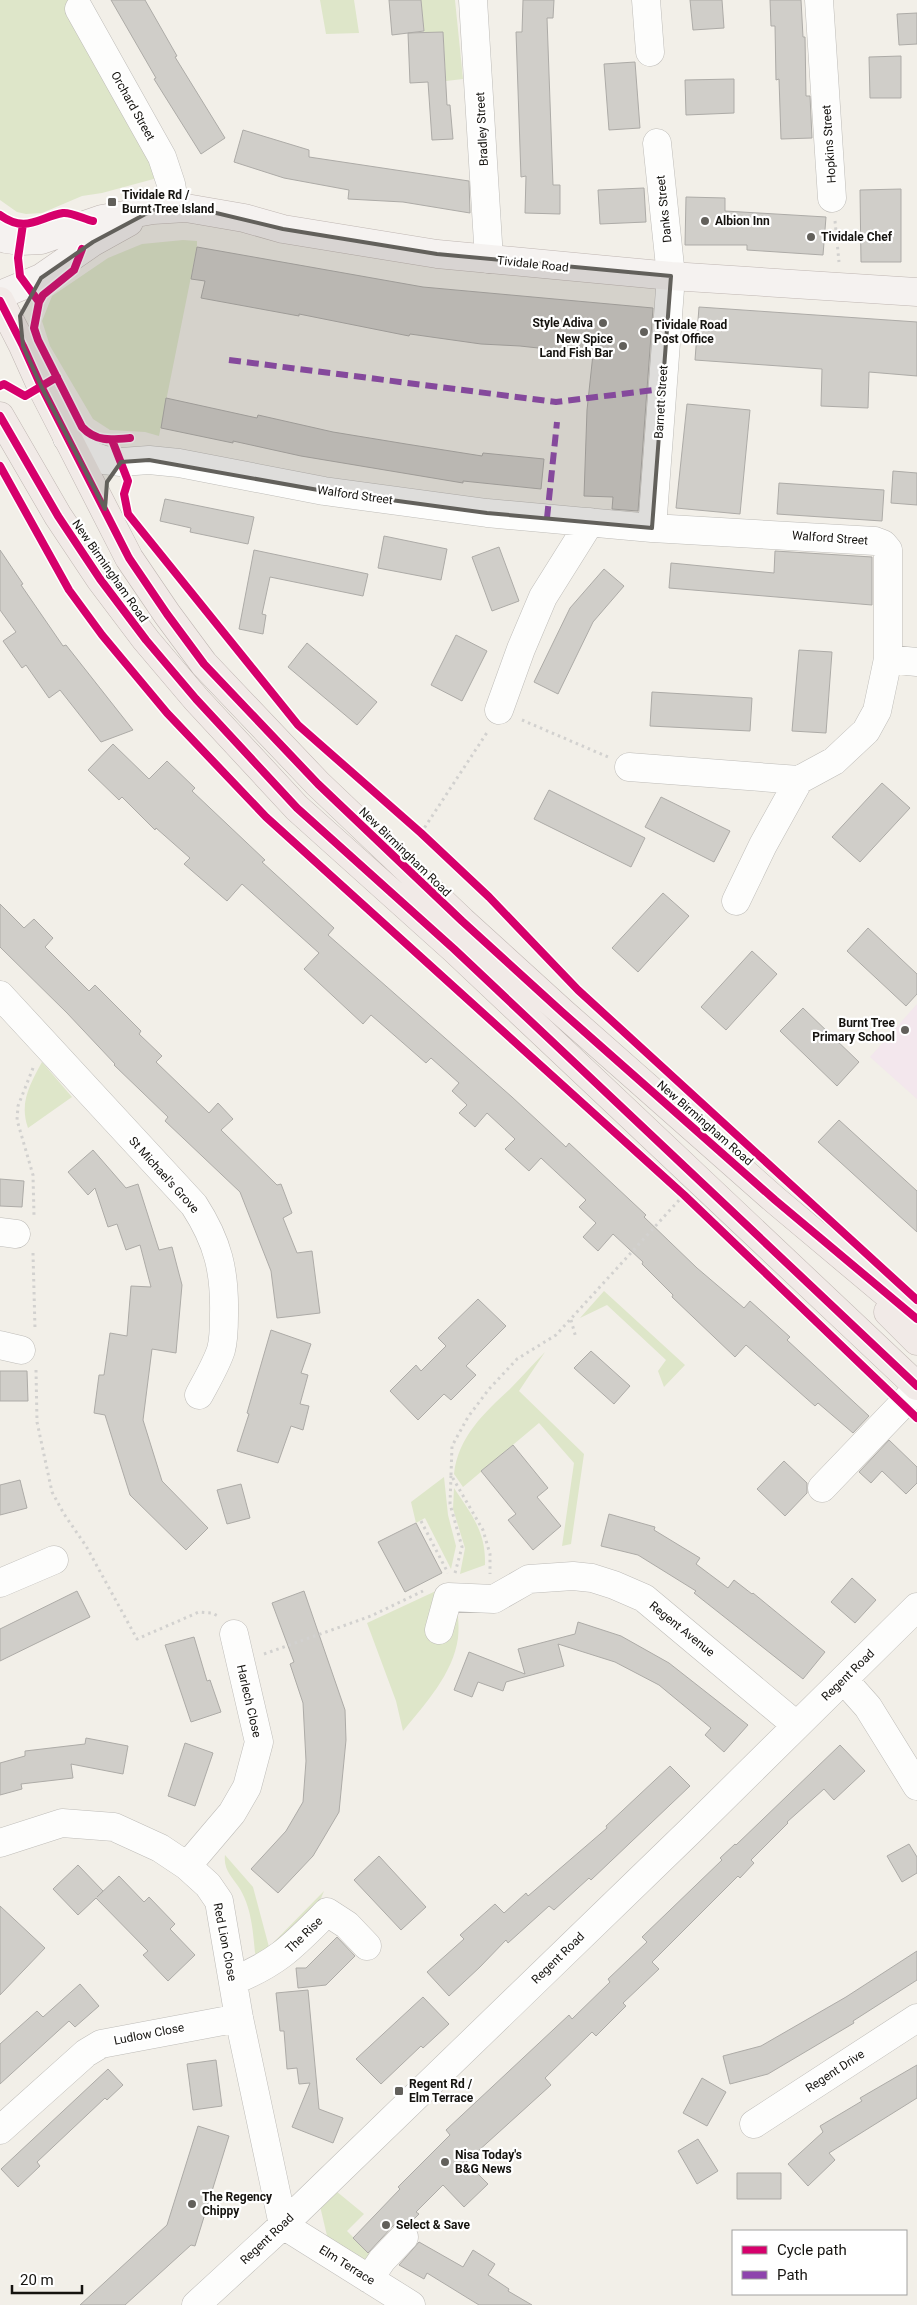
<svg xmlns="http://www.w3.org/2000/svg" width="917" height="2305" font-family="Roboto,sans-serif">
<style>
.education{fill:#f3e7ed}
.green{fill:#dee6c9}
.building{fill:#d0cec9;stroke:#adaba7}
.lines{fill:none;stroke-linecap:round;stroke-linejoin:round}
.minor-casing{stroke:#bebcb8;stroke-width:29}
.major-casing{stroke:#bfb6b2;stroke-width:29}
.highway-casing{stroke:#bfb6b2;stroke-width:29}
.path{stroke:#d2d1cf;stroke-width:3;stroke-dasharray:2.5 4;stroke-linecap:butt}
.minor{stroke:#fdfdfc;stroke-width:28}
.major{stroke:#f5f2f0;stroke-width:28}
.highway{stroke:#f1eae7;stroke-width:28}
.quiet{stroke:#8e44ad;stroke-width:6;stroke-dasharray:12 6;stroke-linecap:butt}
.cycleway-casing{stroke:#fff;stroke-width:11}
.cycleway{stroke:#d6006c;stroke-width:8}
.marked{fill:#62605b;fill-opacity:0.2;stroke:#62605b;stroke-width:4;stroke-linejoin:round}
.poi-dot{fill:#62605b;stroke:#fff;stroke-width:2}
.labels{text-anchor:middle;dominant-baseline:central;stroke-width:4.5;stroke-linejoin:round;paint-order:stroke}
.street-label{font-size:12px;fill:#15130f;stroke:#fff}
.poi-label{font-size:12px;font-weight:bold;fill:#15130f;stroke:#fff;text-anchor:start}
</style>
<rect width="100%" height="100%" fill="#f2efe8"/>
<path class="education" d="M917 1004V1099L870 1057Z"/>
<path class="green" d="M0 0H73L66 6 154 158 161 177 102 193 82 196 42 213 26 214 17 212 0 200Z
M320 0H354L359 33 326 34Z
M421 0H455L463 79 446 81 443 32 424 33Z
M183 240 197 241V247L159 436 145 432 110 430 93 419 50 346 42 321 52 296 108 258 142 244Z
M42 1062 72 1097 28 1128C19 1103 30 1084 42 1062Z
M604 1291 685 1365 664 1387 658 1371 666 1360 607 1305 580 1318Z
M545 1352 519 1391 584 1454 571 1544 562 1546 574 1463 539 1423 463 1487 454 1474C458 1437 484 1413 510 1389 522 1377 533 1364 545 1352Z
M444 1477 448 1515 456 1546 451 1569 425 1518 416 1523 411 1502Z
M454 1488C472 1515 486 1532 485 1565L460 1574 465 1548 453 1509Z
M453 1583C456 1601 460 1620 458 1638 453 1674 425 1704 403 1731L396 1701 367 1623Z
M225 1855 253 1887 269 1947 324 1891 319 1903 256 1961C253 1937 253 1911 240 1889 233 1878 223 1870 225 1855Z
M336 2191 364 2214 347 2231 375 2259 371 2266 328 2240 320 2206Z"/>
<path class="building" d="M111 0H145L177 56 175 57 225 138 201 154 154 79 156 78Z
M389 0H421L424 31 392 35Z
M523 0H554L553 18H547L553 185H560V214L525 213 526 176 521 177 516 32H522Z
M690 0H722L724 28 693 30Z
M770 0H801L803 37H805L806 96H810L812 138 781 139 779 79 776 80 775 26H771Z
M917 13V44L899 45 897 14Z
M443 32 447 105H450L453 139 432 140 428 82 410 83 408 33Z
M901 56V98H870L869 57Z
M635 62 640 128 609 130 604 64Z
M734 79V113L686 115 685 80Z
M243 130 309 150V157L469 181 470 213 403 202 348 199 349 190 284 178 234 162Z
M644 188 646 222 600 224 598 190Z
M901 189V262H861L860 190Z
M686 197 725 198V211L826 217 823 255 747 250V245H685Z
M197 247 423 287 653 308 638 511 612 509 613 497 584 496 587 410 593 354 520 346 481 344 410 334 409 336 299 314V316L201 298 205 281 191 279Z
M699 307 917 322V376L869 372 868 408 821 406 822 369 695 360Z
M166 398 257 418 258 415 333 432 406 444 482 456 483 453 544 459 541 489 463 481V483L301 456 233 441V443L161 428Z
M687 404 750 410 740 514 676 508Z
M893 471 917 473V505L891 503Z
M779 483 884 490 882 521 777 514Z
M165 499 254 517 248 544 190 532 191 528 160 521Z
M384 536 447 549 441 580 378 568Z
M499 547 519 601 492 611 472 557Z
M0 550 23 584 21 585 63 646 66 645 133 730 101 742 60 690 49 698 26 665 22 668 3 641 16 632 0 610Z
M254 550 368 574 363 596 270 577 262 614 266 615 263 634 239 629Z
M775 551 872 557V605L669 588 671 563 774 573Z
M604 569 624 586 593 622 558 694 534 682 570 608Z
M456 635 487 651 462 701 431 685Z
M307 643 377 702 357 725 288 667Z
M799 650 832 652 826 733 792 731Z
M652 692 752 698 750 731 650 726Z
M113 744 149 779 167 761 195 788 192 791 265 860 262 862 334 928 328 935 512 1097 566 1147 569 1143 646 1215 644 1217 697 1268 744 1308 750 1301 790 1337 787 1340 869 1416 853 1433 818 1403 815 1406 746 1345 735 1357 672 1297 673 1295 642 1264 643 1262 613 1234 598 1251 583 1237 596 1223 579 1207 586 1200 541 1158 529 1171 505 1149 515 1139 487 1113 475 1127 459 1113 467 1105 452 1091 459 1083 431 1058 426 1063 371 1015 363 1024 304 969 319 953 242 884 227 901 184 864 190 858 156 828 155 830 122 797 119 800 88 770Z
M882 783 910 808 860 862 832 837Z
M549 790 645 838 631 867 534 819Z
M661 797 730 831 714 862 645 827Z
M663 893 689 916 638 972 612 948Z
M0 904 24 928 34 919 53 938 45 947 89 991 95 985 141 1031 139 1034 162 1056 156 1062 209 1113 218 1103 233 1119 221 1130 277 1185 281 1184 292 1213 283 1218 297 1253 312 1251 320 1313 277 1318 271 1271 240 1192 165 1121 168 1117 114 1065 115 1064 67 1013 0 947Z
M868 928 917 974V994L906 1006 847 951Z
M752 951 777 974 726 1030 701 1007Z
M803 1008 859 1062 837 1086 780 1031Z
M839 1120 917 1191V1232L818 1142Z
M93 1150 126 1188 138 1184 159 1250 172 1247 182 1285 176 1353 152 1349 143 1420 162 1481 208 1528 186 1550 130 1495 105 1415 94 1413 99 1375H104L110 1333 127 1336 131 1286 151 1287 140 1245 126 1250 117 1224 108 1227 95 1188 88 1195 68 1172Z
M0 1179 24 1181 22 1207 0 1206Z
M478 1299 506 1326 466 1366 476 1375 451 1400 444 1394 418 1420 390 1391 416 1365 421 1371 446 1346 438 1338Z
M271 1330 311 1344 301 1373 308 1375 300 1404 309 1406 303 1430 291 1426 278 1463 237 1451 249 1414 247 1413Z
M591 1351 630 1386 614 1404 574 1368Z
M0 1371H27L28 1401H0Z
M889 1440 917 1467V1483L906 1494 882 1471 871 1483 859 1472Z
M513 1445 548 1488 537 1497 561 1526 533 1550 508 1520 516 1514 481 1471Z
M784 1461 807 1483V1493L785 1516 757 1489Z
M20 1480 27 1508 0 1515V1485Z
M241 1484 250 1518 227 1524 217 1490Z
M609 1514 655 1527 654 1530 700 1558 696 1564 728 1588 734 1580 752 1594 753 1593 825 1652 803 1679 694 1593 696 1591 638 1555 601 1546Z
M416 1523 442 1573 405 1592 378 1542Z
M852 1578 876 1600 855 1623 831 1602Z
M77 1591 90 1617 0 1661V1629Z
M304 1591 345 1710 346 1740 339 1812 313 1856 278 1893 251 1869 286 1831 303 1802 306 1761 303 1703 290 1664 294 1662 272 1603Z
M578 1622 621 1636 669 1663 748 1725 724 1752 705 1735 711 1728 659 1685 615 1662 558 1644 564 1666 506 1682 503 1691 478 1682 472 1697 454 1690 469 1652 525 1674 518 1649 575 1634Z
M194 1637 207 1681 210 1680 221 1712 191 1722 165 1645Z
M86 1738 128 1746 123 1774 71 1764 73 1778 21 1784 22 1789 0 1795V1763L25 1756V1751L85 1744Z
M185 1743 213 1753 195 1806 168 1796Z
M840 1745 865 1771 834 1800 824 1789 787 1822 788 1823 751 1860 754 1863 740 1878 738 1876 652 1962 659 1969 623 2003 626 2006 596 2036 592 2032 545 2078 551 2085 466 2162 488 2184 464 2207 443 2185 416 2212 419 2214 410 2223 400 2222 393 2226 368 2253 353 2238 400 2189 398 2187 450 2135 446 2130 569 2015 572 2019 610 1982 608 1979 647 1942 642 1937 722 1860 720 1858 735 1844 736 1845Z
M670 1766 690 1786 591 1880 589 1878 554 1910 549 1906 508 1943 506 1940 480 1967 449 1996 427 1972 464 1939 460 1935 495 1904 504 1913 526 1893 528 1896 607 1828 606 1826Z
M909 1844 917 1857V1873L902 1882 887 1856Z
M379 1856 426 1907 401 1930 354 1880Z
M78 1865 103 1891 97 1897 119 1876 144 1902 149 1897 175 1924 170 1929 195 1955 168 1981 143 1955 148 1951 96 1898 78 1915 53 1889Z
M0 1906 45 1948 0 1995Z
M337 1937 355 1956 326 1985 298 1988 296 1968H306Z
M917 1951V1980L853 2021 854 2023 768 2074 730 2084 723 2056 761 2046 846 1997Z
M80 1984 99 2006 75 2027 69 2021 0 2084V2044L37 2011 43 2017Z
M308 1990 319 2109 343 2118 333 2143 292 2127 310 2083 299 2084 297 2068 287 2069 284 2031H280L276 1993Z
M423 1997 449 2024 423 2048 421 2046 381 2084 356 2059Z
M216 2060 222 2106 193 2110 187 2064Z
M917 2065V2098L829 2153 835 2160 808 2186 788 2164 823 2132 820 2126 862 2101 860 2098Z
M108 2069 123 2085 107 2100 105 2098 37 2162 40 2166 18 2187 1 2169Z
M702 2078 726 2092 707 2126 683 2113Z
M198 2126 229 2136 195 2246 191 2245 125 2305H80L167 2225Z
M698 2139 718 2171 697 2184 678 2151Z
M737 2173H781V2199H737Z
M419 2242 463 2267 473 2250 495 2264 488 2275 509 2289 508 2291 532 2305H479L427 2273 424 2279 399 2265Z"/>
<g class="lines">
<defs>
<path id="minor" d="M473 0 489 259
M646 0 650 52
M819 0 832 198
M79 9 162 157 171 184 175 207
M67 438 91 455 104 460 121 462 149 460 179 463 324 491 487 513 652 528 875 541 883 544 888 550V659L877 711 866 731 834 761 799 780 629 767
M652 528 671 276 657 143
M888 659 917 662
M499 710 521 649 543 597 590 522
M736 901 763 845 799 780
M0 995 194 1205C218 1242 225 1271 224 1315 224 1326 224 1339 221 1350 216 1365 207 1380 199 1395
M0 1232 16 1234
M0 1345 21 1350
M822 1488 917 1389
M0 1583 54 1560
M439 1630 448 1597 494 1599 529 1579 573 1576 592 1578 614 1585 644 1598 796 1725
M844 1680 868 1707 917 1786
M0 1843 62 1823 114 1827 160 1848 187 1866 208 1885 219 1901 239 2018 283 2225
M187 1866 232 1813 247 1787 259 1742 234 1634
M233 1981C279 1962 293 1946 327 1912L347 1925 367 1946
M754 2124 917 2018
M0 2130 86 2053 101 2044 239 2018
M283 2225 411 2305
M369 2279 382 2260 404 2237
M196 2305 283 2225 691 1830 917 1607"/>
<path id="major" d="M0 236 6 239 21 241 41 240 102 219 153 210 186 208 244 218 283 229 437 254 671 276 917 292
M0 295 41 278 93 242 129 222"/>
<path id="highway" d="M0 301 23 346 41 386 129 558 167 614 204 664 318 784 462 921 562 1012 775 1200 917 1319
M0 416 58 516 100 579 146 640 196 699 297 808 454 949 917 1386
M888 1312 917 1341"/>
</defs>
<use href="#minor" class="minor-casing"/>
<use href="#major" class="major-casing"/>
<use href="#highway" class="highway-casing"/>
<path class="path" d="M835 221 839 262
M522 720 608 757
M421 833 488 731
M33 1068 18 1106 17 1120 33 1175 34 1216
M33 1253 35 1329
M571 1320 576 1338
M36 1370 37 1422 52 1492 64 1514 86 1546 137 1639 199 1612 212 1613 218 1616
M451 1475 452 1446 468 1417 489 1389 517 1359 556 1335 681 1198
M421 1521 448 1573
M455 1573 462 1547 450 1504 451 1475 483 1530 490 1554V1574
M264 1654 371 1616 423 1591"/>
<use href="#minor" class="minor"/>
<use href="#major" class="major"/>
<use href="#highway" class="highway"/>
<path class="quiet" d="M229 360 556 402 662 389
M547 518 557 422"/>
<defs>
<path id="cycleway" d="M0 215C26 234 39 217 63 213 71 212 84 219 93 221
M23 224 18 258 20 276 39 302
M82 249 74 270 43 295 39 302 34 328 38 340 82 427C96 442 111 440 130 438
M0 301 23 346 41 386 129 558 167 614 204 664 318 784 462 921 562 1012 775 1200 917 1319
M0 386 4 384 25 396 57 377
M0 416 58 516 100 579 146 640 196 699 297 808 454 949 917 1386
M112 440 128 481 124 494 128 514 298 725 421 833 489 897 578 990 917 1300
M0 466 69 590 102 635 167 713 266 817 684 1195 917 1418"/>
</defs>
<use href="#cycleway" class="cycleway-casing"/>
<use href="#cycleway" class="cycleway"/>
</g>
<path class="marked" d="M175 207 212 212 283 229 437 254 671 276 652 528 487 513 324 491 149 460 121 462 107 482 105 509 41 386 23 346 20 316 41 278 93 242 153 210Z"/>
<g class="poi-dot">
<rect x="107" y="197" width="10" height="10" rx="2.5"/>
<circle cx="705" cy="221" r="5"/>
<circle cx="811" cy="237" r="5"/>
<circle cx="603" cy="323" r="5"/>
<circle cx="644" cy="332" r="5"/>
<circle cx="623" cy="346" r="5"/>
<circle cx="905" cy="1030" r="5"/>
<rect x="394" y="2086" width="10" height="10" rx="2.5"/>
<circle cx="445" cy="2162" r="5"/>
<circle cx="192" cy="2204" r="5"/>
<circle cx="386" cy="2225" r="5"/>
</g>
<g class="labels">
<g class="street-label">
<text transform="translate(133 106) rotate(61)">Orchard Street</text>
<text transform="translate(482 129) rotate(-93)">Bradley Street</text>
<text transform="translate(829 144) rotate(-94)">Hopkins Street</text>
<text transform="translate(664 209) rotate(-96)">Danks Street</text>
<text transform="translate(533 264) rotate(6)">Tividale Road</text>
<text transform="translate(661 402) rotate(-86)">Barnett Street</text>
<text transform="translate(355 495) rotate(8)">Walford Street</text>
<text transform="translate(830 538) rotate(4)">Walford Street</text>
<text transform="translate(110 571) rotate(55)">New Birmingham Road</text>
<text transform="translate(405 852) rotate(44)">New Birmingham Road</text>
<text transform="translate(705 1123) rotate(41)">New Birmingham Road</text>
<text transform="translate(164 1175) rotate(48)">St Michael's Grove</text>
<text transform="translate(682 1629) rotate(39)">Regent Avenue</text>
<text transform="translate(848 1675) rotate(-44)">Regent Road</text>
<text transform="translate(249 1701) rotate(77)">Harlech Close</text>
<text transform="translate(304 1935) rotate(-44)">The Rise</text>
<text transform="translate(225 1942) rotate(79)">Red Lion Close</text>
<text transform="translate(558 1958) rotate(-44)">Regent Road</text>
<text transform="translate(149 2034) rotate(-11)">Ludlow Close</text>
<text transform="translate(835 2071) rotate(-33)">Regent Drive</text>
<text transform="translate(267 2239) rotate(-43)">Regent Road</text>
<text transform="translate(347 2265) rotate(32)">Elm Terrace</text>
</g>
<g class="poi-label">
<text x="122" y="195">Tividale Rd /<tspan x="122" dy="14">Burnt Tree Island</tspan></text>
<text x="715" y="221">Albion Inn</text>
<text x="821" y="237">Tividale Chef</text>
<text x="593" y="323" text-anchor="end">Style Adiva</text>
<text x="654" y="325">Tividale Road<tspan x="654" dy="14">Post Office</tspan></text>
<text x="613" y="339" text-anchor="end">New Spice<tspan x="613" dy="14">Land Fish Bar</tspan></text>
<text x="895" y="1023" text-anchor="end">Burnt Tree<tspan x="895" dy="14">Primary School</tspan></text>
<text x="409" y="2084">Regent Rd /<tspan x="409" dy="14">Elm Terrace</tspan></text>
<text x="455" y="2155">Nisa Today's<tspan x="455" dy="14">B&amp;G News</tspan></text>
<text x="202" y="2197">The Regency<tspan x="202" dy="14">Chippy</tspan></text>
<text x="396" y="2225">Select &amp; Save</text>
</g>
</g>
<rect x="732" y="2230" width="175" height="65" fill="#ffffff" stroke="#a1a19f"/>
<rect x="742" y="2246" width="25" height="8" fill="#d6006c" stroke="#a1a19f"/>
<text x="777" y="2255" font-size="15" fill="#15130f">Cycle path</text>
<rect x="742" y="2271" width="25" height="8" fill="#8e44ad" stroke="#a1a19f"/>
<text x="777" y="2280" font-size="15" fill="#15130f">Path</text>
<path d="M12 2285v8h70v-8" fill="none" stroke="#15130f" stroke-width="2.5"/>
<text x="20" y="2285" font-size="15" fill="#15130f" stroke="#ffffff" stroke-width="4" paint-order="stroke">20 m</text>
</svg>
